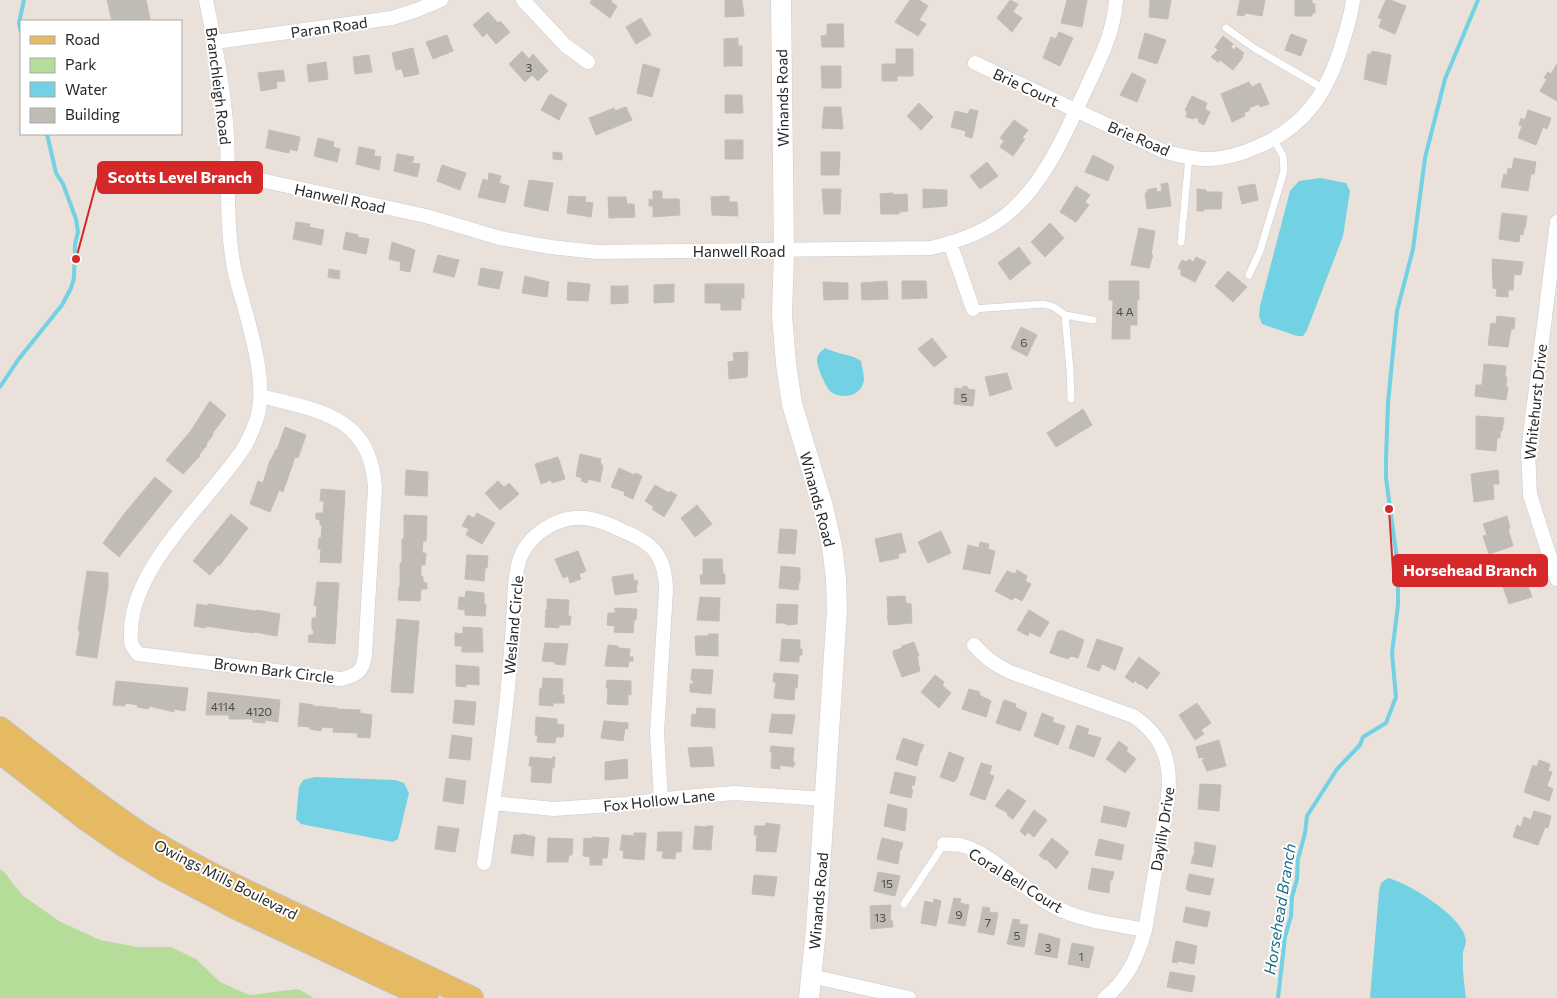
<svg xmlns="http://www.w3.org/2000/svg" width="1557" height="998" font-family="Commissioner,sans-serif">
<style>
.green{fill:#b6dc9a}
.water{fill:#73d1e4}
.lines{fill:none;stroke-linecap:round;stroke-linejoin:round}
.stream{stroke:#73d1e4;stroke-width:4}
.building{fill:#c1bbb6;stroke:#c4bdb4}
.lane-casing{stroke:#c8cdd8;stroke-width:8}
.street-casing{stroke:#c8cdd8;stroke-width:15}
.secondary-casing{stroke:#c8cdd8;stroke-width:21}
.primary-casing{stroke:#c3c3c3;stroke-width:24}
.lane{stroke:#fff;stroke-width:7}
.street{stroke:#fff;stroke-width:14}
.secondary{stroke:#fff;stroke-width:20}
.primary{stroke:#e5ba63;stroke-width:22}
.labels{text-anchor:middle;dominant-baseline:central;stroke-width:4;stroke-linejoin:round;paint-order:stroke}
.number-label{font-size:12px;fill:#4e4c4b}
.street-label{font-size:15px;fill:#272727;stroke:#fff}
.water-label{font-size:16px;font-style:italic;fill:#176f8c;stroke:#fff}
.leader{fill:none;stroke:#d62828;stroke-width:2}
.callout-dot{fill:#d62828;stroke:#fff;stroke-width:2}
.callout{fill:#d62828;stroke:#d62828;stroke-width:2}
.callout-label{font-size:16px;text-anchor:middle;font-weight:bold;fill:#fff}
</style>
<rect width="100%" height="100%" fill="#e9e1da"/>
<path class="green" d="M0 869 5 873 22 895 59 921 100 940 137 947H171L196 959 220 982 249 995 298 989 314 998H0Z"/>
<path class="water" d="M1320 178 1346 183 1350 191 1343 236 1307 330 1303 336H1297L1262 324 1259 316 1260 306 1290 191 1299 181Z
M825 348C836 354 852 354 861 361 862 367 864 374 864 380 862 396 843 400 831 392 826 388 817 367 817 360 817 355 821 351 825 348Z
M315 777 395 780 404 783 409 793 398 839 393 842 301 824 296 819 299 787 303 780Z
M1388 878C1408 883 1465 917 1466 941 1466 944 1464 948 1463 952 1462 967 1464 983 1466 998H1370L1379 892 1381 883Z"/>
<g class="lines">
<path class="stream" d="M21 32 19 23 24 0
M0 387 18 360 62 305 71 288 74 278 75 244 78 232 76 219 63 184 56 173 47 134
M1278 998 1285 937 1291 916 1292 897 1297 879 1298 859 1305 833 1307 816 1337 769 1360 745 1363 737 1386 723 1396 697 1392 653 1398 605V567L1386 478V459L1388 403 1397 311 1413 249 1425 158 1445 79 1478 0"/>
</g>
<path class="building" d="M107 0H146L150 19 145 20 146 21H112Z
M592 0H612L611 2 617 6 610 18 590 3Z
M725 0H742L744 16 725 17Z
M910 0H919L928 6 919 20 926 24 918 36 895 22Z
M1010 0 1018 4 1013 12 1022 18 1012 32 997 18Z
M1067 0H1087L1082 27 1061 23Z
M1150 0H1171L1168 19 1149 17Z
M1240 0H1265L1262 16 1245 13 1244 16 1237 15Z
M1295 0H1312V3L1315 4V13H1312V16H1295Z
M1386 0H1390L1406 6 1395 34 1379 27 1382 19 1378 18Z
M488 12 498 23 500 21 510 32 496 44 487 33 483 37 473 25Z
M641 18 651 35 636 44 626 27Z
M827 24H843L844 47H822L821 36 827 35Z
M1059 32 1073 38 1060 66 1043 58 1051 37 1056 39Z
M1145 33 1166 40 1157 64 1138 58Z
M1291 34 1307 40 1301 56 1285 50Z
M447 35 453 51 433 59 426 42Z
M1223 36 1233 44 1231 47 1234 50 1236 47 1244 53 1242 56 1243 57 1233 70 1220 60 1218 62 1211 57 1218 50 1215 47Z
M738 38V46H742V66H724V39Z
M413 48 419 74 404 77 402 69 396 70 392 53Z
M896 49H913V76H897V81H882V64H896Z
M522 51 529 59 533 54 548 71 538 81 532 75 525 82 509 64Z
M1372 51 1391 55 1386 85 1364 79 1368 54H1371Z
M369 55 372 72 355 74 353 57Z
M326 62 328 79 309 82 307 65Z
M643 64 660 69 652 97 637 93Z
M1557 64V101L1540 91 1547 79 1544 78 1548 72 1551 74Z
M821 66H841V88H822Z
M283 70 285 81 276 82 277 88 261 91 258 73Z
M1132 73 1146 80 1137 102 1120 95Z
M1249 82 1252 87 1260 83 1269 104 1260 107 1259 104 1249 108 1250 110 1244 113 1245 116 1232 122 1221 94Z
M550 94 567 104 559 120 541 110Z
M725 95H742L743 113H725Z
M1192 96 1207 103 1205 109 1210 112 1204 125 1198 122 1199 119 1195 117 1194 119 1186 117 1187 111 1185 110Z
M919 103 933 117 921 130 907 116Z
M626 107 632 120 596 135 589 118 614 108 615 111Z
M824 107H841L843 129 822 128Z
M970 109 978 111 972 138 965 136 966 131 951 127 955 111 968 114Z
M1528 110 1551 118 1547 129 1543 127 1536 145 1518 138 1522 126 1519 125 1521 118 1525 120Z
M1014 120 1028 130 1022 138 1025 139 1013 156 1000 147 1004 141 1000 138Z
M269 130 300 137 297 151 290 149 289 153 266 148Z
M318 138 334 142 333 147 340 149 337 162 314 156Z
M725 140H743V159H725Z
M359 147 375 150 374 156 381 157 379 170 356 164Z
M553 152 562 153V160L553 159Z
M821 152H840L839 175H821Z
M397 154 414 157 412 163 420 164 417 177 394 171Z
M1093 155 1114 166 1108 181 1085 172Z
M1514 158 1536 162 1534 174H1531L1528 191 1501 187 1504 174 1507 175 1508 168 1512 169Z
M987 162 998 176 980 189 970 176Z
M442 165 466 173 460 190 437 181Z
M489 173 501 176 499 183 509 186 505 203 478 197 483 179 488 181Z
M529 180 553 183 548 211 524 206Z
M1168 183 1171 206 1147 209 1145 193H1147V190L1156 188 1157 192 1162 191 1161 184Z
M1255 184 1258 200 1242 204 1238 187Z
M1076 186 1090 195 1085 202 1089 205 1076 222 1060 212Z
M822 189H841L840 214H824Z
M923 189 947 190V206L923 208Z
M1197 189 1206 190V192H1222L1221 209H1204V211H1197Z
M653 191H662V199H679L680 215 653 217V206H649V199L653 200Z
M893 193V195L907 194 908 211 899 212V214H881L880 194Z
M569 196 586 197 585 202 593 203 591 217 567 213Z
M729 196V202H737L738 216 712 215 711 197Z
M608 197H626L627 204H634L635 217 609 218Z
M1502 213 1527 216 1525 228H1524L1523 235 1520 234 1519 242 1499 239Z
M296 222 310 224 309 227 324 230 321 245 293 239Z
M1050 223 1064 238 1045 257 1031 242Z
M1139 228 1155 231 1151 255H1153L1149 268 1131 265Z
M346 232 358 235 357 237 369 239 366 254 343 249Z
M392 242 415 250 410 272 400 270 401 262 389 259Z
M1019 247 1031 263 1010 280 998 263Z
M438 255 459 260 454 277 433 272Z
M1196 257 1206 262 1195 282 1181 275V270L1178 268 1182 260 1187 262 1189 259 1193 262Z
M1492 259 1523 262 1521 275 1514 274 1513 290H1508V297L1496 296 1497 289 1493 288Z
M481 268 503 272 499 289 478 285Z
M329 269 340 271 339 279 328 277Z
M1228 271 1247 287 1233 302 1215 286Z
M525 276 549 282 547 297 522 293Z
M887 281 888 299 862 300 861 283Z
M902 281H926L927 298 902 299Z
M1109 281H1139V300H1137V325H1130V339H1112L1113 300H1109Z
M568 282 590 284 588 301 567 300Z
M823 282 848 283V299L824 300Z
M674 284V302L654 303V285Z
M705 284H744V298H741V310H721V303H705Z
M611 286H628V303L611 304Z
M1497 316 1515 318 1514 329H1511L1508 347 1488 345 1491 323 1496 324Z
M1021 327 1037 335 1027 356 1011 348Z
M932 338 947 357 934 367 918 349Z
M748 352 747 377 729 379 728 362 734 361 733 353Z
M1484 364 1506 366 1505 377H1507L1506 385 1508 388 1506 400 1475 396 1476 385H1482Z
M1007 373 1012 389 990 396 985 377Z
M963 386 968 387 967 389 975 390 973 406 954 404 955 388 963 389Z
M210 401 226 415 212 434 213 435 206 444 207 445 199 455 200 456 183 474 166 460 190 432Z
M1083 409 1092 425 1056 447 1047 433Z
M1476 416 1504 418 1502 431H1500V438H1497L1496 451 1476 449Z
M285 427 306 435 298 458 295 457 283 492 279 490 270 512 250 504 258 481 263 483 270 460H271L276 449 277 450Z
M580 454 601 459 600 462 603 466 600 482 588 479 587 483 581 481 582 478 576 476Z
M558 457 565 479 552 483 551 480 541 484 535 464Z
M619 468 634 475 635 473 642 476 633 499 624 495 625 492 611 487Z
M406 470 428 472 427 496 405 495Z
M1498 470 1499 484H1493L1494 499 1474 502 1471 474Z
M155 477 172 491 119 557 103 543 124 514Z
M498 481 504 487 509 483 519 494 500 510 485 493Z
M655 485 669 493 670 491 677 495 664 517 652 509 654 507 645 501Z
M321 489 345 491 341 563 320 562 321 549H318L319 538H321L322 525H320V520L316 519V513H323L324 501H320Z
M697 505 712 524 695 537 681 518Z
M477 513 495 523 482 544 466 535 469 529 462 526 468 515 474 518Z
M231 514 248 528 219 566 218 565 210 575 193 561Z
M404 515 427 516 426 541H423L422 553H426L425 565H421V576L423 577V582L427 583V589H421L420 601 398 600 399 587H400V563H402V539H404Z
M1507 516 1510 528 1508 529 1513 546 1489 554 1483 536 1487 535 1483 524Z
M780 529 797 530 795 554 778 553Z
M941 531 951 553 928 563 918 542Z
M901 533 906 552 898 554 899 558 880 562 875 539Z
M980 542 989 544 988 549 995 551 990 574 963 569 968 545 979 548Z
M578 551 586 571 579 574 581 579 570 583 568 576 563 578 555 559Z
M467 555 488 556 487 568H485L484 581 465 579Z
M703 559H722L723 575 725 574V584H701L700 575H703Z
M781 566 800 568V582H799L798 590 779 588Z
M1518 569 1525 587 1528 586 1532 597 1509 604 1499 575Z
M1017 570 1027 576 1025 581 1031 584 1022 601 1015 597 1012 600 995 591 1007 571 1015 574Z
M87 571 108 573V586L97 658 76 655 80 631H78Z
M633 574 634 581 637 580 638 584 636 585 637 592 615 595 612 577Z
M317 582 339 583 335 644 308 642 309 635H313L314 630H312V618H316L317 606H314Z
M466 591 484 593V604H486L485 616 465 615V610L458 609 459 597 465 598Z
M905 596 906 603 911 604 912 623 889 625 887 616H888L887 597Z
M700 597 720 598 719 621 697 620Z
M547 599 569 600 568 616H571L570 625H559V628L545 627 546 609H548L549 608H547Z
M197 604 208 606V604L256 611 257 610 280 614 277 636 254 632 253 633 206 626V628L194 626Z
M777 604 798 605 797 624 787 625 785 623H776Z
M615 608 637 609 636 620H634L633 633 614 632 615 626 607 625 608 613H615Z
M1029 610 1049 622 1040 637 1029 632 1028 636 1017 630Z
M397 619 419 621 413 693 391 692Z
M463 627 482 628 483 652H462V646H455V633L463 634Z
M1061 630 1084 640 1078 658 1071 656 1068 659 1050 653 1058 631 1060 632Z
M708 634H718V656L696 655 695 636H708Z
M782 639 800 640V649H802V655H799V662L780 661Z
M1097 639 1123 648 1115 670 1102 664 1099 671 1087 667Z
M914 642 919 656H917L920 671 902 677 893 654V651L902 648V646Z
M545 643 568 644 565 665 555 664V662L542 661Z
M608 645 618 646V648L630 649 629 657H633V661H629L628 667 605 666Z
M1139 657 1160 673 1147 689 1141 684 1140 685 1136 682 1137 681 1136 680 1133 683 1125 677Z
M456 665 479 667V685L466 684V687L456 686Z
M692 669 713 670 711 694 690 692V684H693V680H691Z
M774 673 798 675 797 688H795L794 700 774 698 776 682H773Z
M935 675 944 682 942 685 951 693 939 708 921 692Z
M543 678 563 679 562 695H564V703H553V706L539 705 540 688 542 689Z
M607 680 631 681V695L628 694V705L607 704 608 688H606Z
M116 681 188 688 185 711 174 709V712L149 706V709L137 707 138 705 126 703 125 706 113 705Z
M969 689 980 692 979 695 991 701 986 717 962 709Z
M208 692 280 700 278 722 265 720V723L253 722V719H229V715H206Z
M455 700 476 702 474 725 453 723Z
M1004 700 1016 704 1015 707 1027 713 1020 731 996 723Z
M300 703 313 705V706L337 708V709L360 710V713L372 715 370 738 357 737 358 733 333 732 334 728 322 727 321 731 310 729V727L298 726Z
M1197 703 1211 723 1201 730 1204 734 1195 740 1179 715Z
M697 708 715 709V728L691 726 692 714 696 715Z
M1042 713 1054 718 1052 722 1065 726 1058 745 1034 736Z
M772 714 795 715 792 734 769 732Z
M536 717 557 719V724L564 725 563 737H556L555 743 537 742 538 735H535Z
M604 721 628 723V729L625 728 623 741 601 738Z
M1077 725 1089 729 1087 734 1101 738 1094 757 1069 748Z
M452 735 472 738 470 760 449 758Z
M903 738 924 745 921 752H920L917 766 896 759Z
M1219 740 1226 766 1207 771 1202 760 1204 759V757L1199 758 1196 747Z
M1119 741 1128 748 1126 751 1136 759 1125 773 1106 759Z
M771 746 794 748 793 760 795 764 793 767 780 765V769L771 768 772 752H770Z
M712 747 714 766 691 767 688 748Z
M949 752 964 758 957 778 954 782 940 777Z
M530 757 552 759 553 757H555L554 768H552L551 783 531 782 532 766H529Z
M627 759 628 778 605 780V762Z
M1539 760 1550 764 1548 771 1552 772 1547 786 1553 789 1549 801 1524 792 1533 765 1537 767Z
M981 763 992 766 989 774 994 776 985 800 970 795Z
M895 772 916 777 914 785H912L911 790H913L911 798 890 793Z
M446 778 466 781 463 804 443 801Z
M1200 784 1221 785 1219 811 1198 809Z
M1008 789 1026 801 1013 819 1007 815 1008 813 995 806Z
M888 804 907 809 905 831 884 826Z
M1104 806 1130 812 1126 827 1101 822Z
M1034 810 1047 820 1034 837 1028 832 1025 836 1020 831Z
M1534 811 1551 816 1548 828 1545 827 1538 845 1513 837 1517 825 1521 827 1524 817 1531 820Z
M766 823 780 825 776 852 756 851 757 835H754L755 826H765Z
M438 826 459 829 455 852 435 849Z
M695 826 706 827 707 826H713L711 850 693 849Z
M658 832H682L681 852H676L675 859 662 858 663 851H657Z
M634 833H646L644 860 623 858 624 851 620 850 622 835 634 836Z
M522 834 535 837 533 856 511 853 514 835H521Z
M592 837 609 838 607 858H602V865H590V857L583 856 584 838 592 839Z
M548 838 573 839 572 855H569L568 862H547Z
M882 838 903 843 901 850H900L898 864 877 859Z
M1052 838 1069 852 1056 869 1046 859 1045 860 1039 855Z
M1099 839 1124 845 1121 860 1095 855Z
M1195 842 1216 846 1212 867 1191 863 1195 850 1194 849Z
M1092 868 1114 872 1112 880H1110L1109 893 1088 889Z
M878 872 900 876 895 896 874 891Z
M1189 874 1214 879 1210 895 1189 891 1186 889Z
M754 875 777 877 774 896 752 894Z
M954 898 961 899 960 903 969 905 965 926 948 923Z
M934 899 941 901 936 926 921 923 925 901 933 903Z
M891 905 890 920H892L893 927 871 929 870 906Z
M983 907 990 908 989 912 998 913 994 935 978 932Z
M1186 907 1210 912 1207 927 1183 922Z
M1013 919 1020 920 1019 924 1028 925 1024 947 1007 944Z
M1039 933 1060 939 1057 958 1035 954Z
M1176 941 1197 946 1194 964 1178 961 1177 963 1172 962Z
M1072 943 1094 947 1089 968 1068 964Z
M1170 972 1195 976 1192 992 1167 987Z"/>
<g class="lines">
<defs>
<path id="lane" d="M1226 28 1254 48 1324 89
M1181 242 1189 157
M1249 275 1260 251 1284 171 1283 156 1274 140
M973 309 1044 304 1054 307 1065 315 1070 370 1071 399
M1065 315 1093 320
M904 904 944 844"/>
<path id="street" d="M206 0C215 44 224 89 227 134 229 182 225 231 236 277 246 316 269 380 257 418 253 430 248 442 241 452 206 503 133 566 131 630 131 634 130 641 132 645 133 648 136 651 138 654L341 679C357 675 363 672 365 655L375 488C371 415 318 411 261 396
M523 0 565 45 588 62
M215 42 392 18 417 10 441 0
M975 63 1163 151C1178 155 1195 160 1211 159 1228 158 1244 153 1259 146 1306 126 1328 91 1342 44 1347 29 1351 16 1353 0
M228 173 426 216 500 238 550 247 597 252 931 248C960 241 991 230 1013 209 1047 178 1065 134 1084 93 1098 63 1114 34 1116 0
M1557 222 1528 451 1530 495 1557 579
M950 243 973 309
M974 645C985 658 995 665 1010 672L1133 716C1163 736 1172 761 1168 797L1145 930C1138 957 1127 980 1105 998
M493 803 554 809 625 804 685 797 734 793 825 799
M944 844C949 845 955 844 960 845 992 852 1023 890 1053 906 1080 921 1115 924 1145 930
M484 863C493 801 504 738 509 675 511 651 513 627 514 603 515 588 515 571 520 558 531 531 563 513 591 519 602 521 613 526 623 531 636 537 649 542 657 554 664 565 666 578 666 591L657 732 661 800
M811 976 909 998"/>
<path id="secondary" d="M781 0 784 251 782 315 786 364 792 404 823 507 832 546 836 579 837 610 816 930 809 998"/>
<path id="primary" d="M0 728C46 764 92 801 141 834 167 851 194 865 221 879L472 998
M0 752 87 820 123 845 164 870 234 907 427 998"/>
</defs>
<use href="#lane" class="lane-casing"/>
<use href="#street" class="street-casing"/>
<use href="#secondary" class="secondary-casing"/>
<use href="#primary" class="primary-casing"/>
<use href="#lane" class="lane"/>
<use href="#street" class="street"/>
<use href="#secondary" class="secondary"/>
<use href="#primary" class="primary"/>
</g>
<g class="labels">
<g class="number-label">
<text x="529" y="67">3</text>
<text x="1125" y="311">4 A</text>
<text x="1024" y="342">6</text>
<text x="964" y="397">5</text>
<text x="223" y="706">4114</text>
<text x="259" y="711">4120</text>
<text x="887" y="883">15</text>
<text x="959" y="914">9</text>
<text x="880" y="917">13</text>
<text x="988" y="922">7</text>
<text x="1017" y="935">5</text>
<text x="1048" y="947">3</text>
<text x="1081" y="956">1</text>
</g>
<g class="street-label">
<text transform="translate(329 27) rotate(-8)">Paran Road</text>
<text transform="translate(219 86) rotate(83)">Branchleigh Road</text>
<text transform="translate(1026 87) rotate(25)">Brie Court</text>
<text transform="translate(782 98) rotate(-91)">Winands Road</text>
<text transform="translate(1139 138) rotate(23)">Brie Road</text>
<text transform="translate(340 198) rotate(12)">Hanwell Road</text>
<text x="739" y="251">Hanwell Road</text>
<text transform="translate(1535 402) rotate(-84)">Whitehurst Drive</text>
<text transform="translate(818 499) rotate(75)">Winands Road</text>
<text transform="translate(513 625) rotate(-85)">Wesland Circle</text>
<text transform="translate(274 670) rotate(7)">Brown Bark Circle</text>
<text transform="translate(659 800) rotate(-6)">Fox Hollow Lane</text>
<text transform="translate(1162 829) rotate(-81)">Daylily Drive</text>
<text transform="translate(226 879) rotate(27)">Owings Mills Boulevard</text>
<text transform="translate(1016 880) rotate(32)">Coral Bell Court</text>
<text transform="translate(818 901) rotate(-85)">Winands Road</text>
</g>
<g class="water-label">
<text transform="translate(1279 909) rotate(-81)">Horsehead Branch</text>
</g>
</g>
<path class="leader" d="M76 259L98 177M1389 509L1393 571"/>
<g class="callout-dot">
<circle cx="76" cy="259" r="5"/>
<circle cx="1389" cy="509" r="5"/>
</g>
<g class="callout">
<rect x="98" y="162" width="164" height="31" rx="5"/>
<rect x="1393" y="555" width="154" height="31" rx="5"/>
</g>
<g class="callout-label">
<text x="180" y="183">Scotts Level Branch</text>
<text x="1470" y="576">Horsehead Branch</text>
</g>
<rect x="20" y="20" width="162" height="115" fill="#ffffff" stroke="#a9a9a9"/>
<rect x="30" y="36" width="25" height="8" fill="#e5ba63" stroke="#a9a9a9"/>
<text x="65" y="45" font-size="15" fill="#272727">Road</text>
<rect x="30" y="58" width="25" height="15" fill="#b6dc9a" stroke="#a9a9a9"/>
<text x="65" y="70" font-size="15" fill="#272727">Park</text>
<rect x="30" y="82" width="25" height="15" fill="#73d1e4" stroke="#a9a9a9"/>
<text x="65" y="95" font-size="15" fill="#272727">Water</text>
<rect x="30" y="108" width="25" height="15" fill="#c1bbb6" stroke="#a9a9a9"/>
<text x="65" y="120" font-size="15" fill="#272727">Building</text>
</svg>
